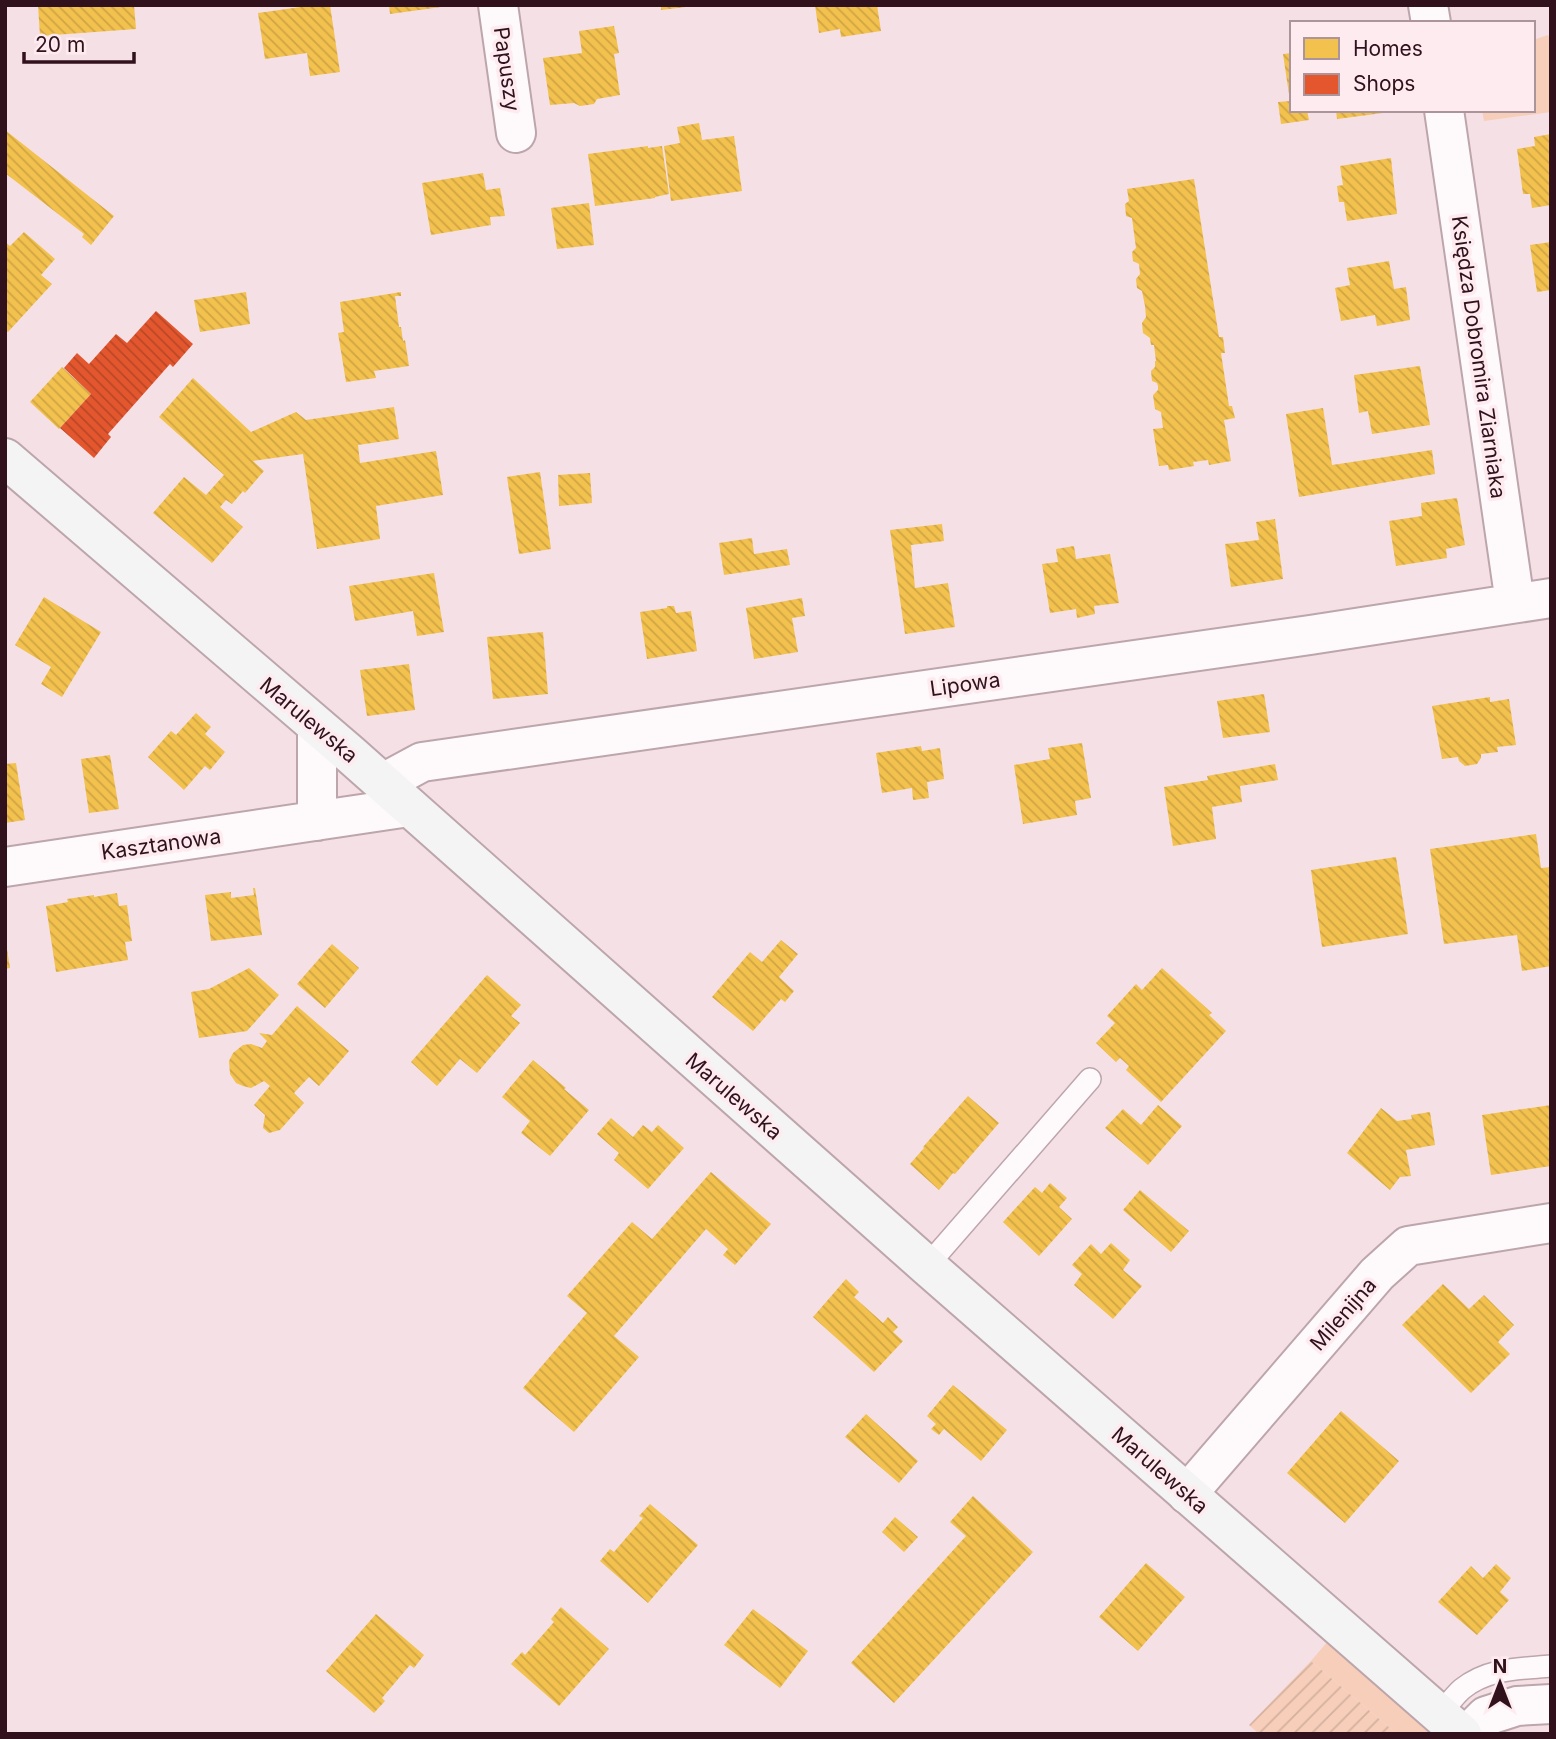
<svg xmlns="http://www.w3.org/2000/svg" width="1556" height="1739" font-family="Inter,sans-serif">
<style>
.grass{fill:#f7ceb9}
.garden{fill:url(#garden-furrows)}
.homes{fill:url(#homes-back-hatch)}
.shops{fill:url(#shops-back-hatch)}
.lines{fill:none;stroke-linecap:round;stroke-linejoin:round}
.lane-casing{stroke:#bda5ac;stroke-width:24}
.street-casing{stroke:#bda5ac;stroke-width:42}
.secondary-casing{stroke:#bda5ac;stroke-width:42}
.lane{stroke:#fefafb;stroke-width:21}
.street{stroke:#fefafb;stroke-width:38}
.secondary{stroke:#f4f4f4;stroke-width:38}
.labels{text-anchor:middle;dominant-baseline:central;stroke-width:7;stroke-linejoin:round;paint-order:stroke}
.street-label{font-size:21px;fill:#30111c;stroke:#feebf0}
</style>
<defs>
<pattern id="garden-furrows" width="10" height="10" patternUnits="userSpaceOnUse" patternTransform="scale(1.75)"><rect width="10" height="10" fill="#f7ceb9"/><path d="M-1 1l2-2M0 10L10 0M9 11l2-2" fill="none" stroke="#d4b09e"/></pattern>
<pattern id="homes-back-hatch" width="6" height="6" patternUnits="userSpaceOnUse" patternTransform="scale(1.75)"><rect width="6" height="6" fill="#f2c14e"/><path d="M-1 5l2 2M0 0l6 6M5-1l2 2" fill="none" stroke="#d0a544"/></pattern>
<pattern id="shops-back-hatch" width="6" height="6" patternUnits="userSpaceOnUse" patternTransform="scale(1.75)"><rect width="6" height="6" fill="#e4572e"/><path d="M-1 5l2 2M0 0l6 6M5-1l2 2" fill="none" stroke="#b94726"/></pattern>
</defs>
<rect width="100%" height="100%" fill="#f5e0e6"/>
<path class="grass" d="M1548 35 1551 43V112L1484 121 1482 110H1533V40Z
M1328 1641 1435 1734H1397L1311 1661Z"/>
<path class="garden" d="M1311 1661 1397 1734H1259L1249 1725Z"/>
<path class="homes" d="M38 5H134L136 29 40 36Z
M315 5H330L340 72 310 76 307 53 265 59 258 13Z
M389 5H441V7L390 14Z
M661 5H686V7L661 10Z
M815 5H877L881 31 841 37 840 29 819 33Z
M614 26 619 53 614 54 620 95 597 99 594 104 580 106 574 103 550 105 543 58 582 53 579 31Z
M1292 53V110H1307L1309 120 1281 124 1278 102 1290 101 1283 54Z
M1336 110H1382L1383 113 1337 119Z
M699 123 702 140 734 136 742 191 671 201 664 146 680 143 677 127Z
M5 130 114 216 91 245 82 237 84 234 5 173Z
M1551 134V205L1532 208 1530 194H1523L1517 149 1535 146 1534 137Z
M648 146V148L662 146 669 194 655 197V198L595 206 588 154Z
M1391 158 1397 214 1347 221 1344 202H1339L1337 186 1343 185 1340 166Z
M483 173 486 190 500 188 505 216 490 217 491 225 431 235 422 183Z
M1194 179 1219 337H1223L1225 353H1221L1229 406H1232L1235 418 1224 420 1231 461 1209 465 1208 460 1193 462 1194 466 1169 470 1168 465 1159 466 1153 429 1163 428 1161 412 1155 409 1153 395 1158 390V386L1157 383 1152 381 1151 371 1155 367V361H1156L1154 345H1151L1150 338 1143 333 1142 323 1146 317 1145 306 1142 291 1137 288 1136 279 1140 274 1139 264 1133 261 1132 252 1136 248 1132 218 1126 216 1125 204 1129 201 1127 189Z
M589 203 594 245 557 249 551 208Z
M24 232 55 259 41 275 52 284 8 332 5 329V242L10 246Z
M1551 242V290L1537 292 1530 245Z
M1389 261 1394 289 1406 287 1410 320 1377 326 1375 315 1341 321 1335 288 1350 285 1347 268Z
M246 292 250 324 200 332 194 300Z
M401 292V296H395L399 327H401L403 341 405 340 409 366 374 371 376 378 346 382 338 333 344 332 340 302Z
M1420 366 1430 425 1372 434 1368 411 1359 413 1354 375Z
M62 367 91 394 59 429 30 402Z
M193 378 251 432 296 412 306 420 394 407 399 439 358 445 360 463 436 451 443 495 376 506 380 539 317 549 303 454 253 461 264 471 245 493 243 491 232 504 226 500 220 507 243 527 212 563 153 513 184 477 206 495 224 475 159 417Z
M1323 408 1332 465 1432 450 1435 474 1299 497 1286 414Z
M540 472 551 549 519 554 507 477Z
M590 473 592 503 559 506 558 475Z
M1457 498 1465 545 1446 549 1447 558 1396 566 1389 521 1422 516 1421 503Z
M1275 519 1283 579 1231 587 1225 544 1259 540 1256 522Z
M942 524 944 541 911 545 915 588 948 583 955 627 905 634 890 530Z
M752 538 754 554 787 549 790 565 724 575 719 543Z
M1074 546 1076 559 1110 554 1119 603 1094 606 1095 614 1077 618 1076 609 1050 613 1042 564 1058 562 1056 549Z
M434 573 444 632 417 636 413 611 355 621 349 586Z
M44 597 101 632 62 697 41 684 51 667 15 645Z
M802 598 805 616 792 618 798 652 754 659 746 608Z
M667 606H674L676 613 691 611 697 651 647 659 640 612 667 608Z
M543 632 548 694 493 699 487 637Z
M409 664 415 710 367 716 360 670Z
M1264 694 1270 732 1223 738 1217 701Z
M1490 697V702L1509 699 1516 745 1497 747 1498 752 1481 754V758L1477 764 1465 766 1459 761 1458 757 1442 759 1432 706Z
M196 713 211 727 205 734 225 752 210 770 205 766 184 790 148 757 171 731 176 735Z
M1082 743 1091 798 1075 801 1077 815 1023 824 1014 765 1050 759 1048 748Z
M921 746 922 751 940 748 944 779 927 782 929 798 913 800 912 788 882 793 876 753Z
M110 755 119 809 89 813 81 759Z
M16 763 25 820 5 823V764Z
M1275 764 1278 780 1240 786 1242 802 1212 807 1216 839 1173 846 1164 787 1208 780 1207 776Z
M1536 834 1541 868 1551 867V917H1549L1551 966 1522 971 1517 935 1444 944 1430 849Z
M1396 857 1408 934 1322 947 1311 870Z
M253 888H255L262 935 211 941 205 895 231 892V898L254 895Z
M117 893 119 906 127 905 132 941 125 942 128 960 56 972 46 906 68 902 67 899 94 895V897Z
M781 940 798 954 779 977 794 991 785 1002 781 999 753 1031 712 997 750 952 762 962Z
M332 944 359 968 325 1008 297 984Z
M5 949H7L10 968 5 969Z
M249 968 279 995 247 1031 199 1038 191 992 209 989Z
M1162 968 1212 1013 1209 1015 1226 1031 1161 1102 1126 1070 1129 1066 1120 1058 1116 1062 1096 1043 1115 1023 1107 1016 1136 984 1142 990Z
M487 975 521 1005 511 1016 520 1023 477 1073 460 1059 437 1086 411 1062Z
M297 1006 349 1051 319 1086 309 1077 294 1093 304 1103 280 1130 269 1133 263 1128 265 1115 254 1105 270 1086 264 1081 251 1088 243 1086 236 1083 230 1074 229 1061 233 1053 243 1045 251 1044 262 1048 267 1041 259 1033 272 1035Z
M533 1060 566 1088 564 1089 589 1110 550 1156 521 1133 530 1121 502 1097Z
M968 1096 999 1123 955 1174 953 1173 939 1190 910 1164 924 1148 923 1147Z
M1158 1105 1182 1126 1148 1165 1105 1128 1123 1109 1141 1125Z
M1551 1105V1166L1491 1175 1482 1115Z
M1381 1108 1397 1121 1412 1119 1411 1115 1430 1112 1435 1145 1406 1150 1411 1176 1400 1177 1390 1190 1347 1153Z
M611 1118 633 1137 643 1125 652 1132 658 1125 684 1148 648 1189 614 1160 619 1153 597 1134Z
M711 1172 771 1224 735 1265 723 1255 728 1249 706 1229 614 1336 639 1357 574 1432 523 1388 587 1313 567 1296 632 1222 652 1239Z
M1050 1183 1067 1198 1059 1207 1072 1219 1039 1256 1003 1222 1035 1187 1042 1193Z
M1140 1190 1189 1231 1171 1252 1123 1210Z
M1111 1243 1130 1260 1123 1270 1142 1286 1113 1319 1074 1285 1082 1274 1072 1265 1091 1244 1101 1254Z
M846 1279 859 1292 854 1297 873 1314 883 1323 888 1317 898 1327 893 1332 903 1341 874 1372 813 1317Z
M1443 1284 1469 1309 1484 1295 1514 1325 1498 1342 1510 1354 1471 1393 1402 1325Z
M953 1385 1007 1430 981 1461 944 1429 939 1435 931 1429 936 1424 927 1416Z
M1341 1411 1399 1461 1345 1523 1287 1473Z
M866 1414 918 1461 899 1483 845 1437Z
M973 1496 1033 1552 894 1703 851 1663 966 1536 950 1522Z
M650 1504 698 1545 648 1603 600 1561 610 1549 614 1552 643 1518 639 1516Z
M895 1517 918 1537 904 1552 882 1532Z
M1146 1563 1185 1597 1138 1651 1099 1617Z
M1496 1564 1511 1578 1500 1592 1509 1600 1477 1635 1438 1602 1471 1566 1483 1578Z
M561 1607 609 1649 559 1706 511 1664 522 1652 525 1655 554 1622 551 1619Z
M753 1609 808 1651 780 1688 724 1645Z
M376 1614 424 1655 414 1668 410 1665 382 1698 385 1701 374 1713 326 1671Z"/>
<path class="shops" d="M156 311 193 344 173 367 170 364 108 434 111 437 94 458 60 428 91 394 64 368 77 353 89 364 116 334 127 343Z"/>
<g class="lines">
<defs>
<path id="lane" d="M927 1266 1090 1079
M1440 1714C1447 1706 1454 1696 1462 1689 1488 1668 1519 1669 1551 1666"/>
<path id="street" d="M498 5 516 133
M1428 5 1431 23
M1444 110 1515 603
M317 727V821
M383 783 422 762 1310 635 1551 598
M5 867 409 807
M1187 1494 1377 1274 1408 1246 1551 1223
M1468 1734 1486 1716 1517 1706 1551 1704"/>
<path id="secondary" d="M5 458 350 754 927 1266 1462 1734"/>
</defs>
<use href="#lane" class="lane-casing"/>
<use href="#street" class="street-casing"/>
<use href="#secondary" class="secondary-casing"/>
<use href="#lane" class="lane"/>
<use href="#street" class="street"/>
<use href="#secondary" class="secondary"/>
</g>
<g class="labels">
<g class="street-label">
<text transform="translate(507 69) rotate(82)">Papuszy</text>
<text transform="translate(1479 357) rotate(82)">Księdza Dobromira Ziarniaka</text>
<text transform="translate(965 684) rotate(-8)">Lipowa</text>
<text transform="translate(309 720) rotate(40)">Marulewska</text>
<text transform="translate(161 844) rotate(-8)">Kasztanowa</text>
<text transform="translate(734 1096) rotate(41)">Marulewska</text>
<text transform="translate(1343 1314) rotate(-49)">Milenijna</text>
<text transform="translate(1160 1470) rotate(41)">Marulewska</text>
</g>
</g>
<rect width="1556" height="1739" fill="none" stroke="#30111c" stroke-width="14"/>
<rect x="1290" y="21" width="245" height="91" fill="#feebf0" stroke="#ac949b" stroke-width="2"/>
<rect x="1304" y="38" width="35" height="21" fill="#f2c14e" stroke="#ac949b" stroke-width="2"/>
<text x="1353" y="56" font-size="21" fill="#30111c">Homes</text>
<rect x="1304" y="74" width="35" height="21" fill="#e4572e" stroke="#ac949b" stroke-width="2"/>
<text x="1353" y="91" font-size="21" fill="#30111c">Shops</text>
<g transform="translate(1500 1683)" stroke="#feebf0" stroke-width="5" paint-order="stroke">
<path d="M0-5L12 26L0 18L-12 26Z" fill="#30111c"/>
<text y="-10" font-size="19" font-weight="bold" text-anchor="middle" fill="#30111c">N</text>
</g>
<path d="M24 52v10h110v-10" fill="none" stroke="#30111c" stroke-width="3.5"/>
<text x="35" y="52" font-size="21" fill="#30111c" stroke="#feebf0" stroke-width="5" paint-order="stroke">20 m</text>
</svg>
